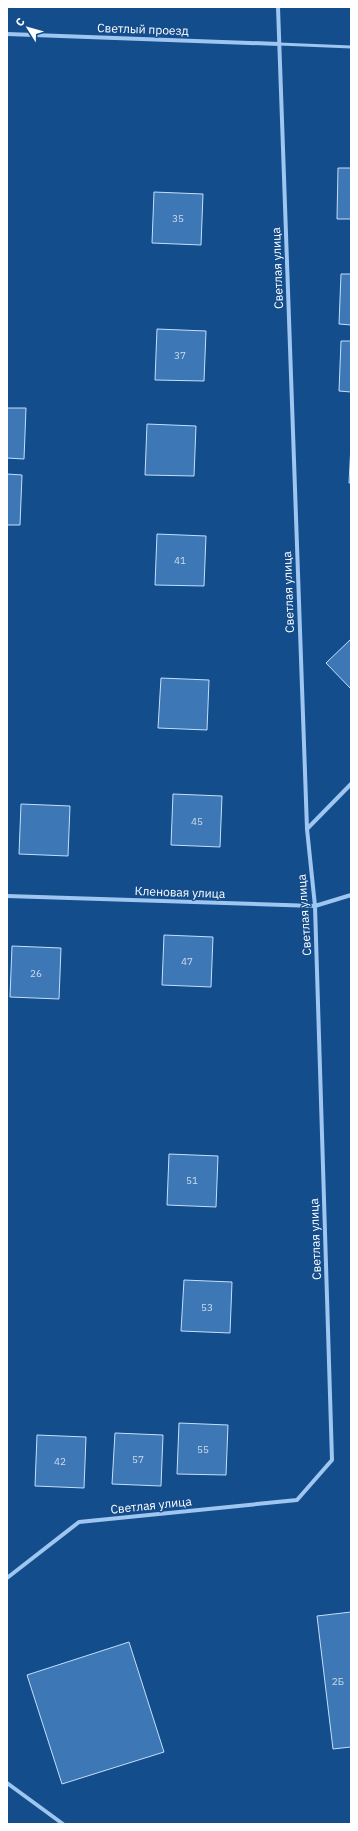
<svg xmlns="http://www.w3.org/2000/svg" width="358" height="1831" font-family="'IBM Plex Sans',sans-serif">
<style>
.building{fill:#3d77b5;stroke:#c4dffb}
.lines{fill:none;stroke-linecap:round;stroke-linejoin:round}
.lane{stroke:#9ec6f0;stroke-width:3}
.street{stroke:#9ec6f0;stroke-width:4}
.labels{text-anchor:middle;dominant-baseline:central;stroke-width:3;stroke-linejoin:round;paint-order:stroke}
.number-label{font-size:10px;fill:#ceddec}
.street-label{font-size:12px;fill:#fff;stroke:#144d8c}
</style>
<rect width="100%" height="100%" fill="#144d8c"/>
<path class="building" d="M338 168H351V219H337Z
M154 192 203 194 201 245 152 243Z
M341 274H351V325L339 324Z
M157 329 206 331 204 381 155 380Z
M341 341H351V392L339 391Z
M7 408H26L24 459 7 458Z
M147 424 196 426 194 476 145 475Z
M351 444V483H349Z
M7 474 22 475 20 525H7Z
M157 534 206 536 204 586 155 585Z
M351 639V687L350 688 326 663Z
M161 678 209 680 207 730 158 728Z
M173 794 222 796 220 847 171 845Z
M21 804 70 806 68 856 19 854Z
M164 935 213 937 211 987 162 985Z
M12 946 61 948 59 999 10 997Z
M169 1154 218 1156 216 1207 167 1205Z
M184 1280 232 1282 230 1333 181 1331Z
M179 1423 228 1425 226 1475 177 1474Z
M115 1433 163 1435 161 1486 112 1484Z
M37 1435 86 1437 84 1488 35 1486Z
M351 1612V1747L333 1749 317 1616Z
M129 1642 164 1752 62 1784 27 1675Z"/>
<g class="lines">
<path class="lane" d="M279 44 351 47"/>
<path class="street" d="M7 34 279 44
M307 829 351 784
M7 896 315 906 351 895
M7 1578 79 1522 297 1500 332 1460 315 906 307 829 278 7
M7 1783 63 1824"/>
</g>
<g class="labels">
<g class="number-label">
<text x="178" y="218">35</text>
<text x="180" y="355">37</text>
<text x="180" y="560">41</text>
<text x="197" y="821">45</text>
<text x="187" y="961">47</text>
<text x="36" y="973">26</text>
<text x="192" y="1180">51</text>
<text x="207" y="1307">53</text>
<text x="203" y="1449">55</text>
<text x="138" y="1459">57</text>
<text x="60" y="1461">42</text>
<text x="338" y="1681">2Б</text>
</g>
<g class="street-label">
<text transform="translate(143 29) rotate(2)">Светлый проезд</text>
<text transform="translate(277 268) rotate(-92)">Светлая улица</text>
<text transform="translate(288 592) rotate(-92)">Светлая улица</text>
<text transform="translate(180 892) rotate(2)">Кленовая улица</text>
<text transform="translate(304 915) rotate(-94)">Светлая улица</text>
<text transform="translate(315 1239) rotate(-92)">Светлая улица</text>
<text transform="translate(151 1505) rotate(-6)">Светлая улица</text>
</g>
</g>
<rect width="358" height="1831" fill="none" stroke="#ffffff" stroke-width="16"/>
<g transform="translate(28 28) rotate(307)" stroke="#144d8c" stroke-width="3" paint-order="stroke">
<path d="M0-3L7 15L0 10L-7 15Z" fill="#ffffff"/>
<text y="-6" font-size="11" font-weight="bold" text-anchor="middle" fill="#ffffff">С</text>
</g>
</svg>
